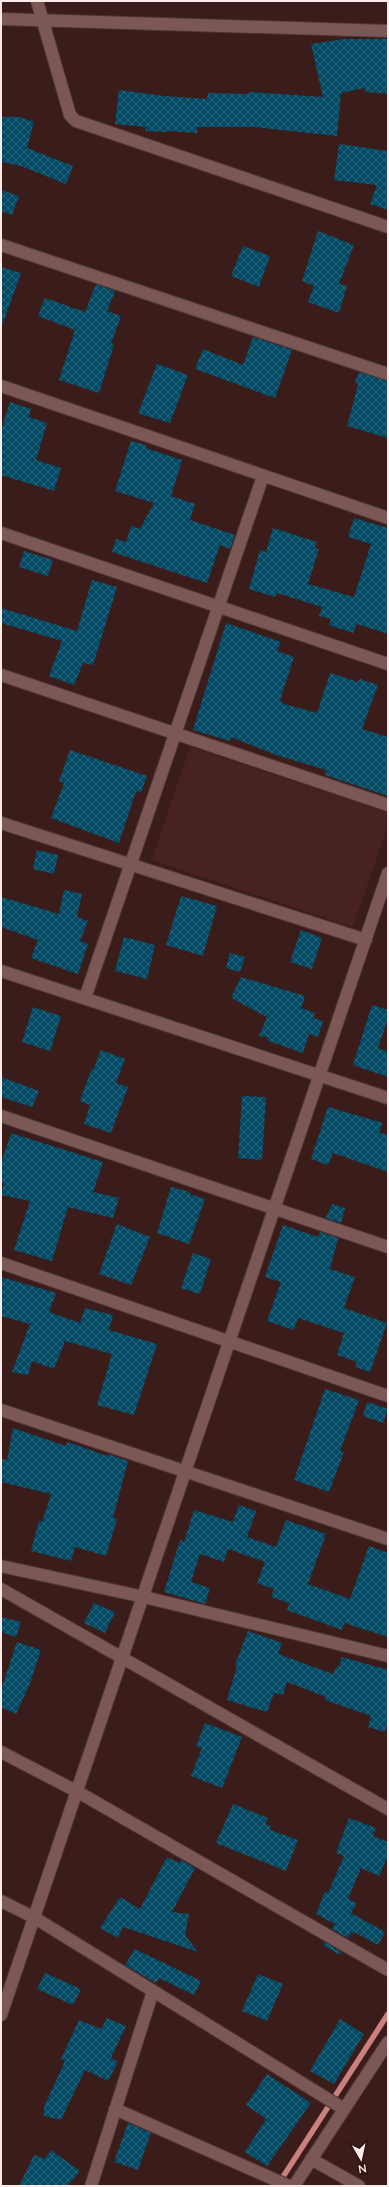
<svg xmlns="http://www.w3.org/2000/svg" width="389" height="2187" font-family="Lato,sans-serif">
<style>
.built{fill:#472220}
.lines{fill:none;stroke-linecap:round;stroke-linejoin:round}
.stream{stroke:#ca817c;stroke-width:5.5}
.building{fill:url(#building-cross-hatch)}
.street-casing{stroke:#503837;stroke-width:14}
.street{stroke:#7b5855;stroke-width:12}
</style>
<defs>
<pattern id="building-cross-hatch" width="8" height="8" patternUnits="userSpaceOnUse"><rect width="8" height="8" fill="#034a64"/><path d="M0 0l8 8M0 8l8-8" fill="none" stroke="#29647a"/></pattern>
</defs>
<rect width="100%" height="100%" fill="#3a1c1a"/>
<path class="built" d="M190 747 388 813V825L353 927 152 860Z"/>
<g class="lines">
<path class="stream" d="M279 2183 388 2014"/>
</g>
<path class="building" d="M345 39H388V94L366 92 364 88 341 93 337 136 253 127H197V133L168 131V132L145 131 146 127 115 124 119 90 164 96 207 99 208 93 249 94V92L323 97 311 44Z
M1 117H19L34 122 27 148 73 166 66 184 21 166 1 162Z
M339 144 388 151V210L370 204 377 185 334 180Z
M1 190 19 196 12 215 1 211Z
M318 231 354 245 339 284 347 286 339 313 308 302 314 286 302 281Z
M243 246 270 256 259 287 231 276Z
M1 267 21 273 3 323H1Z
M96 284 115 291 107 311 121 316 111 344 114 345 99 393 59 380 75 330 38 316 45 298 85 312Z
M253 337 292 350 275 398 195 369 203 349 243 365Z
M157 364 188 375 170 423 140 414 139 411Z
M359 372 388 381V438L347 426 358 385 355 382Z
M10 402 31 409 29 417 47 423 36 460 61 468 54 491 1 475V431Z
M131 441 146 445V448L182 460 171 496 195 504 190 520 235 535 230 549 220 545 207 583 112 552 116 539 126 542 131 526 140 529 154 503 115 491Z
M354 518 388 528V634L357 624 353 633 329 625 331 619 319 616 322 607 277 593 275 597 249 589 260 550 266 552 273 528 317 542 315 548 319 549 308 584 354 597 371 544 348 537Z
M24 551 53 560 48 576 19 567Z
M92 580 117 587 93 665 83 663 74 685 49 676 62 641 1 623V608L77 631Z
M226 623 281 642 277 651 294 657 280 700 284 704 317 713 330 673 358 682 360 679 378 685 362 729 388 737V796L325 775 326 770 276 755 231 737 230 741 193 730Z
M70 750 147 776 141 793 136 791 119 843 51 818 64 783 59 781Z
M37 850 58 855 54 874 33 869Z
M64 890 82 894 77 917 88 921 80 941 88 944 78 974 31 958 38 940 1 927V897L59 914Z
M181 896 217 906 203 956 166 945Z
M301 930 322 938 312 969 290 962Z
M124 937 155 945 147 979 115 971Z
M230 953 245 957 240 972 226 968Z
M241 977 305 996 301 1008 315 1013 313 1018 323 1021 318 1037 309 1034 303 1053 266 1040 268 1037 259 1036 267 1017 231 998Z
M372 1005 388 1010V1018L378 1048 388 1052V1077L353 1065Z
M33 1007 61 1016 50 1051 22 1042Z
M101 1050 125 1059 116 1083 128 1087 111 1133 84 1124 90 1105 80 1101 91 1070H93Z
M1 1077 39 1091 32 1107 1 1097Z
M242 1096 266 1097 262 1160 238 1158Z
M328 1107 383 1123 379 1133 388 1135V1172L333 1153 328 1165 311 1159Z
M11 1133 103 1162 93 1192 119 1198 113 1218 68 1207 52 1261 14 1250 30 1201 1 1195 4 1183 1 1182V1163Z
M171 1187 190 1192V1194L205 1199 189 1244 157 1233Z
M332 1204 345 1208 341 1223 326 1218Z
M117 1224 150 1237 131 1285 99 1274Z
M283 1225 318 1237 320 1232 338 1238 330 1269 355 1277 344 1308 387 1323 370 1372 355 1367 357 1362 337 1355 344 1333 298 1318 294 1330 267 1321 281 1282 265 1277Z
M193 1253 211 1259 200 1294 181 1288Z
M1 1277 56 1293 49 1312 80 1323 85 1308 113 1315 109 1330 157 1344 134 1415 97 1405 112 1354 65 1341 54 1369 32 1361 28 1375 12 1372 30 1324 1 1316Z
M325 1389 359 1400 340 1451 344 1452 329 1492 294 1480Z
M367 1402 388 1409 383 1423 363 1416Z
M13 1428 66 1446 68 1442 107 1456 108 1454 128 1461 113 1518 117 1519 106 1556 75 1547 71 1561 31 1551 39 1521 42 1522 51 1494 1 1482V1459L7 1460Z
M239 1505 256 1511 247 1537 276 1547 286 1520 326 1534 308 1584 350 1599 369 1546 388 1553V1637L344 1623 342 1630 287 1610 289 1603 271 1597 274 1589 257 1583 265 1562 228 1549 224 1562 200 1554 191 1582 210 1588 205 1604 164 1592 180 1540 184 1542 194 1510 233 1522Z
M94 1603 115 1612 105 1633 84 1623Z
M1 1617 21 1622 16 1637 1 1632Z
M248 1631 282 1643 278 1654 333 1674 336 1667 338 1668 342 1657 388 1670V1721L385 1732 368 1727 371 1716 325 1700 326 1697 287 1682 283 1695 274 1693 267 1712 227 1700 237 1666 235 1665Z
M17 1642 41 1650 29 1686 16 1714 1 1707V1690Z
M205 1723 242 1737 222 1788 191 1776 202 1748 196 1746Z
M233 1804 268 1818 265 1824 271 1826 270 1830 298 1840 286 1871 216 1843Z
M349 1818 376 1828 373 1836 388 1842V1856L379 1876 361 1868 348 1899 357 1903 351 1913 385 1932 378 1945 354 1932 353 1934 351 1933 348 1938 332 1929 335 1924 316 1914 325 1892 328 1893 344 1856 336 1853Z
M167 1857 180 1863 181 1860 195 1868 172 1912 189 1914 185 1935 198 1952 123 1927 118 1938 100 1928 120 1897 140 1909Z
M325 1942 341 1952 340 1955 323 1945Z
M135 1949 201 1981 194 1995 159 1978 156 1983 125 1965Z
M45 1973 81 1989 73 2005 37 1989Z
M258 1974 283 1984 267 2021 242 2011Z
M107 2018 126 2026 111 2058 118 2062 108 2081 85 2070 61 2120 44 2116V2107L65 2061 61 2059 79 2020 101 2029Z
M340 2019 364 2034 334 2084 310 2071Z
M267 2074 311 2103 267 2166 245 2152 266 2119 246 2105Z
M128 2123 151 2133 138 2170 114 2162Z
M51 2150 80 2171 67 2186H19L34 2155 45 2159Z"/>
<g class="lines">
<defs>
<path id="street" d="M37 1 70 115 76 121 388 227
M1 19 388 31
M1 245 388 374
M1 386 388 518
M1 533 388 664
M1 675 388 805
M1 823 366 940
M1 971 388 1098
M85 998 263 476
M1 1116 388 1247
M1 1263 388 1396
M1 1410 388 1539
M1 1566 144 1597 388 1656
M1 1589 388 1809
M1 1752 78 1792 388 1970
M1 1901 35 1918 344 2109
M1 2015 388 873
M115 2109 289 2186
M311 2159 359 2186
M91 2186 153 1991
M294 2186 388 2042"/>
</defs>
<use href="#street" class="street-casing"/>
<use href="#street" class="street"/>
</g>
<rect width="389" height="2187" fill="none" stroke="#fcebe9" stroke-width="4"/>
<g transform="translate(361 2159) rotate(171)" stroke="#2f1311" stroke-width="3" paint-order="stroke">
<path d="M0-3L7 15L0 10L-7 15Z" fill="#fcebe9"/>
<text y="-6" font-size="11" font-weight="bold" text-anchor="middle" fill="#fcebe9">N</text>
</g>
</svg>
